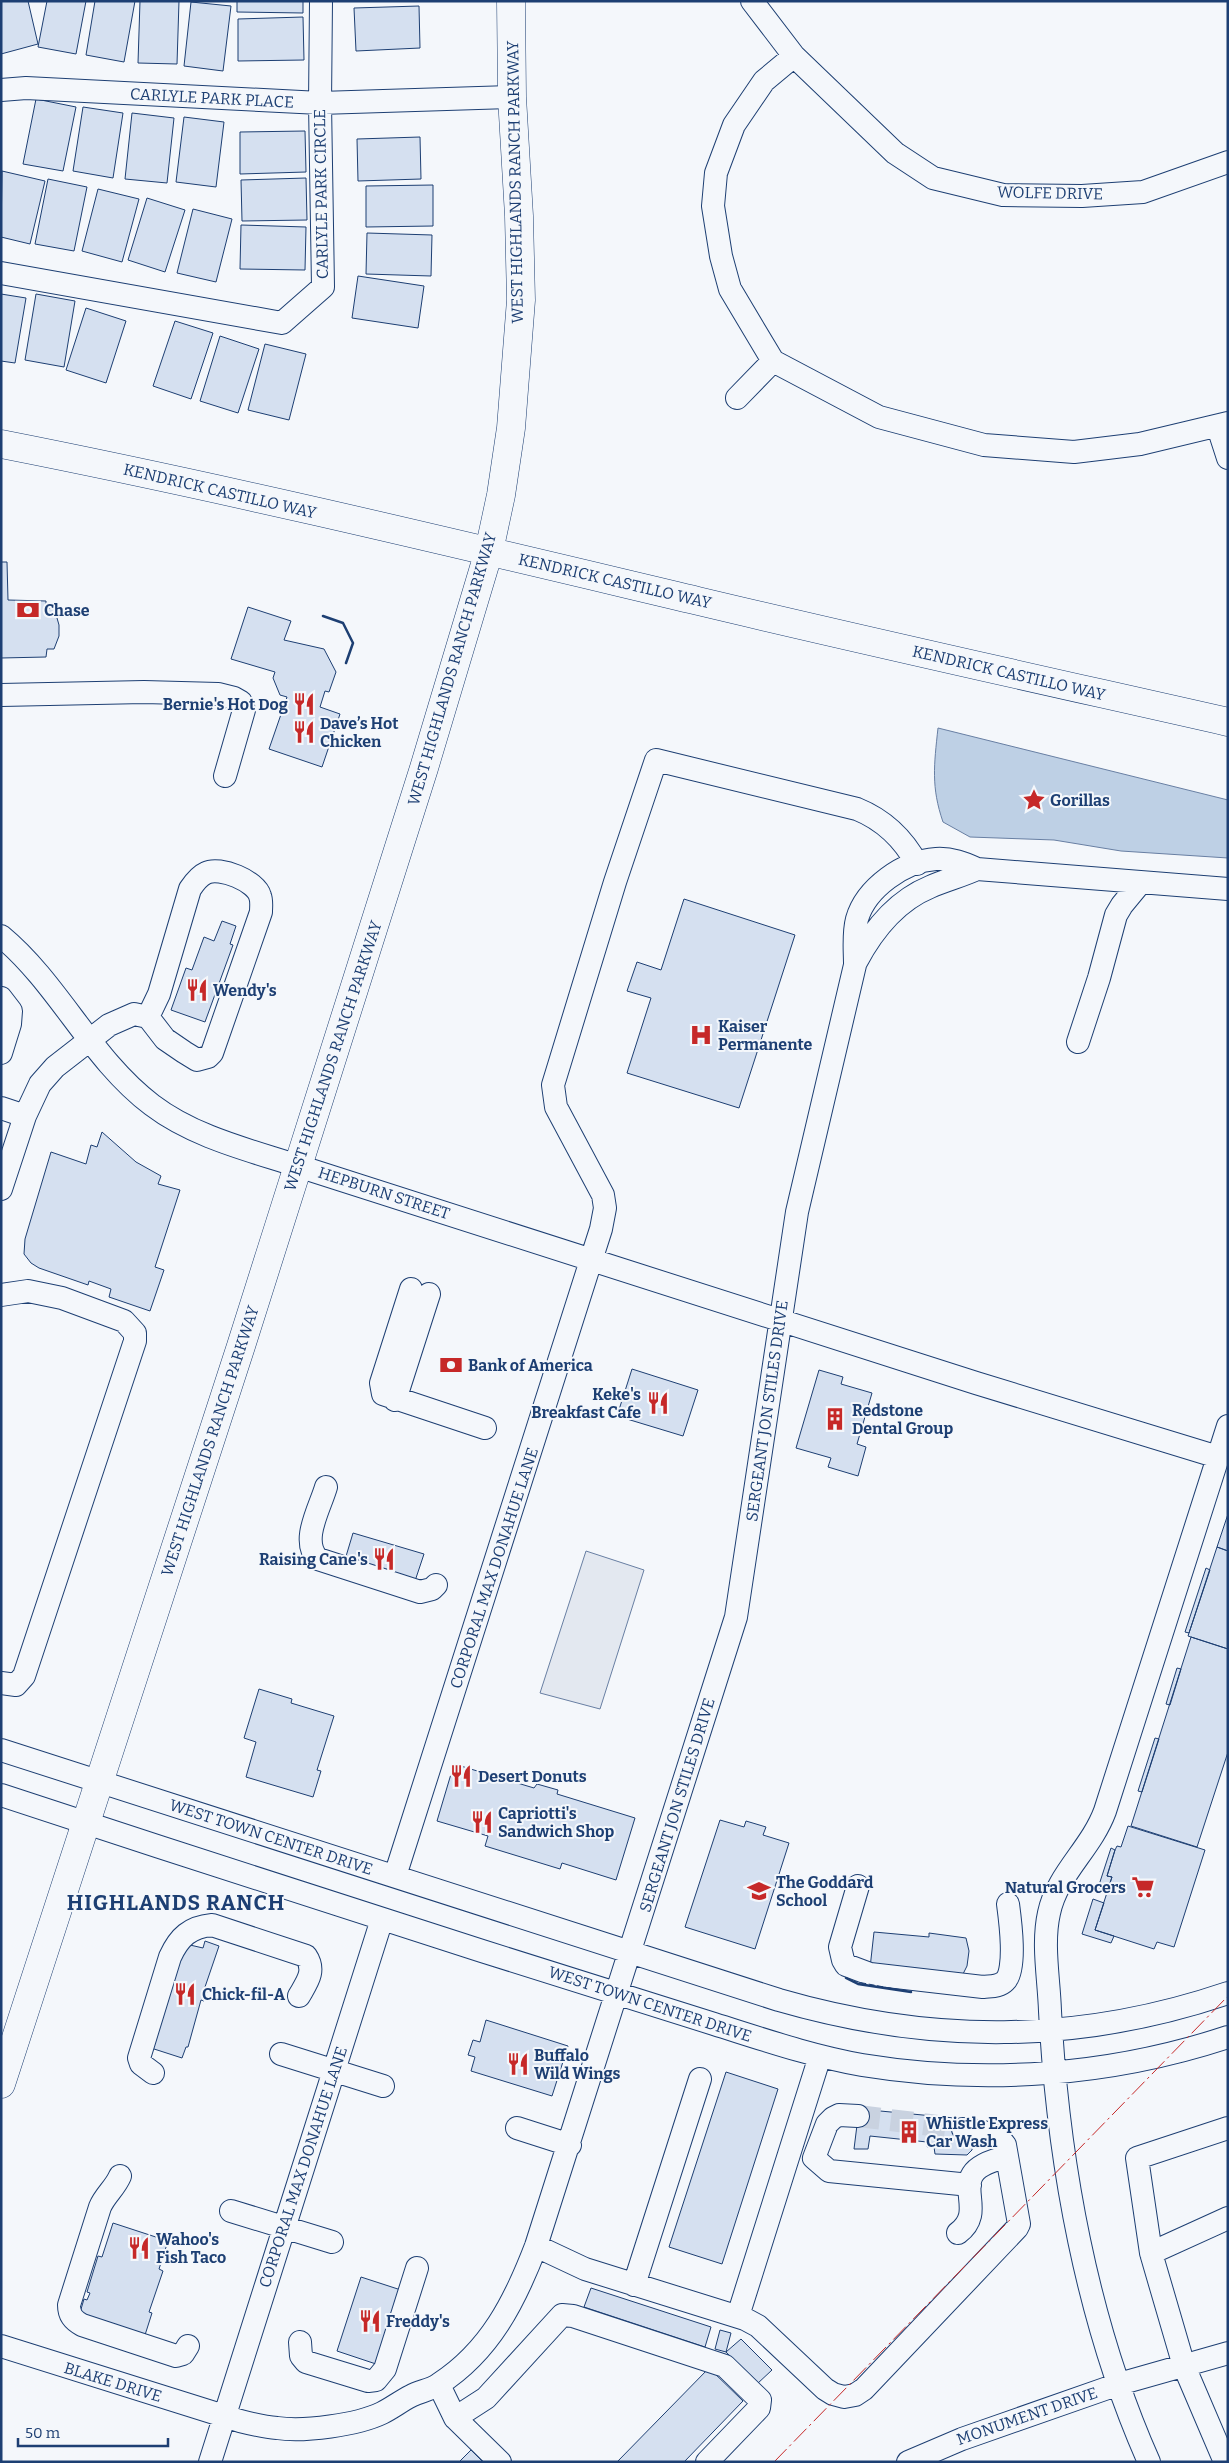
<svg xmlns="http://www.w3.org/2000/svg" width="1229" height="2463" font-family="Bitter,serif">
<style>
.parking{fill:#e3e8f0;stroke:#687fa3}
.water{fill:#bed0e5;stroke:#687fa3}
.building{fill:#d5e0f0;stroke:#1d3f73}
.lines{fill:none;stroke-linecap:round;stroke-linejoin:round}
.minor-tunnel{stroke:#c9d2e0;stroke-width:22;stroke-dasharray:22 11;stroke-linecap:butt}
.minor-casing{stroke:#1d3f73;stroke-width:24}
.major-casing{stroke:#1d3f73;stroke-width:29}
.minor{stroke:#f4f7fb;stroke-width:22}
.major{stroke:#f4f7fb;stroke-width:28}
.fence{stroke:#1d3f73;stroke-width:1;stroke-dasharray:6 2.5;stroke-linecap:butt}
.wall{stroke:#1d3f73;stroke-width:2.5}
.power{stroke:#c62828;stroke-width:1;stroke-dasharray:18 4 2.5 4;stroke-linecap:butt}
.labels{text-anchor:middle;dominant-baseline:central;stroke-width:4;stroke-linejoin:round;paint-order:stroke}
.street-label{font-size:16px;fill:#1d3f73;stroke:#f4f7fb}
.poi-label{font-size:16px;font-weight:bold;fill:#1d3f73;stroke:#f4f7fb;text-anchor:start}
.district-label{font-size:21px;font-weight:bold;letter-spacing:1px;fill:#1d3f73;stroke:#f4f7fb}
</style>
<rect width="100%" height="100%" fill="#f4f7fb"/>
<path class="parking" d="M586 1551 644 1570 600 1709 540 1693Z"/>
<path class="water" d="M938 728 1228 800V858L1121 851 1054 840 970 837 943 822C931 787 934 765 938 728Z"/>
<path class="building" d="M1 1H28L38 44 1 54Z
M47 1H86L76 54 38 47Z
M95 1H135L124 62 86 55Z
M140 1H179L177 64 138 63Z
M237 1H303V13L237 12Z
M191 2 231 6 223 71 184 66Z
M419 6 420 48 356 51 354 8Z
M303 17 304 60 238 61V19Z
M36 99 76 107 63 171 23 164Z
M83 107 123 113 113 178 73 171Z
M132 113 174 118 167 183 125 179Z
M184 117 224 122 216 187 176 182Z
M305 131 306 172 240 174V132Z
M420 137 421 179 358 181 357 139Z
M2 171 45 181 30 244 1 237Z
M306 178 307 220 242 221 241 180Z
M48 179 87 187 74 251 35 244Z
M433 185V226L366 227V186Z
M98 189 139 199 122 262 82 251Z
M147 198 185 210 165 272 128 260Z
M193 209 232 219 216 282 177 273Z
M241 225 306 227 305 270 240 269Z
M367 233 432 235 431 276 366 274Z
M358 276 424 286 418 328 352 318Z
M1 294 26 298 15 363 1 361Z
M36 294 75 301 64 367 25 360Z
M86 308 126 321 106 383 66 370Z
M175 321 213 333 191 399 153 386Z
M220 336 259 349 238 413 200 401Z
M265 344 306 354 289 420 248 410Z
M1 562H7L8 600 46 601V608H53L55 611 59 625V636L54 649H47L46 657 1 658Z
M248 607 291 621 284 640 324 649 336 672 329 692 325 691 320 707 340 714 322 767 269 749 287 697 280 695 273 678 275 672 231 659Z
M684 899 795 935 739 1108 627 1073 651 998 627 991 637 962 661 970Z
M222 921 236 926 230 944 233 945 205 1022 171 1010 186 968 192 970 204 937 214 941Z
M102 1132 136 1162 161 1176 158 1184 180 1190 155 1267 164 1270 150 1311 109 1297 111 1289 89 1281 88 1285 39 1268 31 1263 24 1254 25 1239 51 1152 86 1164 91 1145 97 1147Z
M632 1369 698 1390 683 1436 617 1416Z
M819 1370 843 1377 841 1384 872 1393 857 1444 866 1447 858 1476 828 1467 831 1458 796 1448Z
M1228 1514V1551L1217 1547Z
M353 1533 424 1554 414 1584 344 1563Z
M1217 1547 1228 1551V1649L1188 1636Z
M1206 1568 1210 1570 1189 1633 1185 1632Z
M1191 1637 1228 1649V1752L1197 1847 1131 1826Z
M1177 1668 1181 1669 1170 1705 1166 1704Z
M259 1689 292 1699 291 1703 334 1716 317 1770 321 1771 313 1797 246 1777 256 1742 244 1738Z
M1155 1738 1159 1739 1142 1792 1138 1791Z
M454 1764 534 1788 537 1784 558 1790 557 1794 635 1818 616 1880 562 1863 560 1869 485 1846 488 1836 437 1821Z
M720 1820 744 1827 746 1821 766 1827 763 1835 789 1843 755 1949 685 1927Z
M1128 1826 1205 1850 1174 1947 1157 1942 1154 1949 1095 1930 1112 1877 1107 1876 1115 1850 1117 1846 1121 1847Z
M1111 1848 1115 1850 1107 1876 1112 1877 1107 1891 1098 1888Z
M1093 1899 1104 1903 1095 1930 1114 1936 1111 1943 1082 1934Z
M874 1932 929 1937V1933L966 1938 969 1951 967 1966 961 1978 870 1968Z
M205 1941 219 1946 205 1987 208 1988 204 2001 201 2000 188 2047H186L182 2058 151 2048 181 1949 190 1945 203 1948Z
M486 2020 568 2046 552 2096 471 2071 475 2057 468 2055 473 2040 480 2042Z
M726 2072 778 2089 722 2264 669 2247Z
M859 2109 965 2119 973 2140 972 2150 967 2155 935 2154 934 2147H927V2142L870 2136 868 2149H854Z
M113 2223 168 2241 159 2269 163 2271 149 2312 152 2313 145 2335 79 2316 84 2299 87 2300 90 2293 87 2292 98 2256 102 2257Z
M361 2277 404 2291 379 2365 337 2351Z
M591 2288 711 2327 705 2347 584 2307Z
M720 2330 731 2333 726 2352 715 2349Z
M741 2339 772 2370 757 2384 726 2352Z
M709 2368 743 2401 684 2462H617Z
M471 2450 483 2462H459Z"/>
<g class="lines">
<path class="minor-tunnel" d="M858 2116 963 2129"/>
<defs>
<path id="minor" d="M752 1 794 56 895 153 933 178 1003 195 1082 196 1143 192 1228 162
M794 56 764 81 734 125 716 173 713 206 721 256 730 289 773 361 879 417 984 445 1074 452 1140 444 1228 423
M1 90 26 88 320 103 512 97
M1 273 282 323 323 287 320 103 321 1
M737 398 773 361
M1218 427 1228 458
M1 695 144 692 218 694 234 698 241 702 244 710 225 776
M1 936C59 984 91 1059 152 1105 194 1137 249 1150 298 1166L976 1383 1218 1457
M856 962C873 930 896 901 930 887 946 880 962 876 977 869
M1 998 11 1011 10 1024 1 1053
M1078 1042 1099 978 1116 915 1122 905 1141 882
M1 1108 25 1116
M1 1189 25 1116 40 1084 55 1067 109 1025 134 1014 148 1017 165 1039 184 1052 197 1060 208 1057 212 1053 261 912C261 907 262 901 260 896 256 881 220 866 206 873 199 876 194 883 190 889L159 994 148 1017
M411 1289 381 1383 383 1394 485 1428
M1 1295 28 1291 62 1298 124 1321 135 1333V1341L24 1676 16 1685 1 1683
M395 1400 429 1294
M326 1487C320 1508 300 1541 318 1559L420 1592 432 1589 436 1585
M1 1750 779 2000C931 2044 1078 2044 1228 1993
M1 1795C161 1848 321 1899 482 1951 559 1975 636 2000 714 2024 762 2039 811 2056 862 2065 984 2085 1110 2076 1228 2037
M395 1876 601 1229 605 1208 603 1195 556 1107 553 1085 615 882 656 760 857 809C884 820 903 838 917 864
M858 1886 840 1947 843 1960 846 1965 870 1974 983 1987C991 1986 999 1987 1005 1981 1017 1970 1010 1919 1008 1904
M281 2054 383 2086
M153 2073 141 2064 139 2058 170 1957C179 1937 190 1927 212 1925L306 1956C316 1971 307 1982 299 1996
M858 2116 839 2115 833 2118 827 2124 814 2158 829 2171 970 2185
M517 2128 570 2145
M120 2176C115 2188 105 2195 100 2207L69 2305C69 2315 73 2320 82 2325L176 2356 183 2354 188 2346
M231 2211 332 2242
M958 2233C993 2207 937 2172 1007 2157
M536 2246 585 2269 745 2319 758 2326 825 2389 833 2394 844 2397 855 2395 864 2389 1017 2228 1019 2224 1005 2145C996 2131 979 2132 963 2129
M1151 2253 1137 2158 1228 2128
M634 2285 700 2079
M738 2316 820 2056
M300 2342 301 2356 306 2362 368 2381 376 2380 385 2369 417 2268
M1 2346 240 2421C252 2424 264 2427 277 2428 304 2432 357 2425 382 2413 392 2408 401 2401 411 2396 420 2391 431 2390 439 2384 490 2351 515 2301 536 2246L736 1617 797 1212 855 965C855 950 853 934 857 919 866 888 904 861 936 859 951 858 964 863 977 869L1228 889
M439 2385 455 2418 500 2462
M455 2418 486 2398 562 2315 573 2316 725 2366 760 2400 759 2408 707 2462
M210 2462 382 1919
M908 2462 962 2439 1119 2384 1228 2353
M1149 2462C1087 2323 1058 2162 1050 2011 1049 1979 1042 1944 1049 1913 1057 1874 1091 1849 1105 1811L1228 1426
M1225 2462 1184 2366 1151 2253 1228 2218"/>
<path id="major" d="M1 444C235 490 466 546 698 601 874 643 1051 682 1228 722
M1 2084 241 1346 424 768 489 551 501 495 511 428 521 300 519 216 512 97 511 1"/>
</defs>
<use href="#minor" class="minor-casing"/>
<use href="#major" class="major-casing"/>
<use href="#minor" class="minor"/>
<use href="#major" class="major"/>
<path class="fence" d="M852 1981 911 1992"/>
<path class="wall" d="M323 616 343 623 353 643 346 663
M846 1978 858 1984 911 1992"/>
<path class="power" d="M774 2462 1228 1996"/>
</g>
<defs>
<symbol id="bank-bare" viewBox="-9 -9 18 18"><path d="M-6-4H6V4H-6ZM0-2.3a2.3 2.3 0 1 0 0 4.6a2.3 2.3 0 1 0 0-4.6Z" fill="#c62828" stroke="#f4f7fb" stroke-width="2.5" paint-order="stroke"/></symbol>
<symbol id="restaurant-bare" viewBox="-9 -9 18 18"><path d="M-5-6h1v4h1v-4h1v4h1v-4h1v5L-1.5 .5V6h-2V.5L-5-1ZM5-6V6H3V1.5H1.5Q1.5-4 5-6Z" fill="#c62828" stroke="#f4f7fb" stroke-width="2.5" paint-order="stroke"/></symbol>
<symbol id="sight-bare" viewBox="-9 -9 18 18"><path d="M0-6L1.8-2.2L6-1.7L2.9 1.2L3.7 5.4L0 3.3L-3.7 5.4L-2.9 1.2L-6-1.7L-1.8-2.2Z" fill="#c62828" stroke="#f4f7fb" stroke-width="2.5" paint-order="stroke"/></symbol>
<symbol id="hospital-bare" viewBox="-9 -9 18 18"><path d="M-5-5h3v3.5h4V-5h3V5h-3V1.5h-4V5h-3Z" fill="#c62828" stroke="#f4f7fb" stroke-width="2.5" paint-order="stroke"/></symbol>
<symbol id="building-bare" viewBox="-9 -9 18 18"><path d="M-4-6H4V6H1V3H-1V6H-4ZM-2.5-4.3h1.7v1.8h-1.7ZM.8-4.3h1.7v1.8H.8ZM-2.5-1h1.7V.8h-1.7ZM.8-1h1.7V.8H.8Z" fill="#c62828" stroke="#f4f7fb" stroke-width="2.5" paint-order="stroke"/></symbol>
<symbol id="supermarket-bare" viewBox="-9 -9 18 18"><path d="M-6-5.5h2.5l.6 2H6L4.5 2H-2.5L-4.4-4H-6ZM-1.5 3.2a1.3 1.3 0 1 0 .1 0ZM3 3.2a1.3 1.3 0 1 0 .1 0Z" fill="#c62828" stroke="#f4f7fb" stroke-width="2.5" paint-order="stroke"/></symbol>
<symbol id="school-bare" viewBox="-9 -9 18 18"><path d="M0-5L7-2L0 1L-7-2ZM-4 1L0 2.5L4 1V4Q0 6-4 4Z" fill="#c62828" stroke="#f4f7fb" stroke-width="2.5" paint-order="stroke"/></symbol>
</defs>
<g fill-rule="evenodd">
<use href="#bank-bare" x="12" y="594" width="32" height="32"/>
<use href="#restaurant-bare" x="288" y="688" width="32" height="32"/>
<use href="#restaurant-bare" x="288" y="716" width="32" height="32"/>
<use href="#sight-bare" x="1018" y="784" width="32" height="32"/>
<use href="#restaurant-bare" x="181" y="974" width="32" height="32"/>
<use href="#hospital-bare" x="685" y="1019" width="32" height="32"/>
<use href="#bank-bare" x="435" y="1349" width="32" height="32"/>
<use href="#restaurant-bare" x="642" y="1387" width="32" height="32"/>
<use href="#building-bare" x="819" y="1403" width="32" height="32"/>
<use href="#restaurant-bare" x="368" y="1543" width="32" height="32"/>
<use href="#restaurant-bare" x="445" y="1760" width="32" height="32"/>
<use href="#restaurant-bare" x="466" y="1806" width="32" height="32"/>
<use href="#supermarket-bare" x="1127" y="1871" width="32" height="32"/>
<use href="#school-bare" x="743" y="1875" width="32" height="32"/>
<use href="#restaurant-bare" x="169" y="1978" width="32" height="32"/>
<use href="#restaurant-bare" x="502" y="2048" width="32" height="32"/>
<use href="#building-bare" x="893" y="2116" width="32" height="32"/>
<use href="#restaurant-bare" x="123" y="2232" width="32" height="32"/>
<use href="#restaurant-bare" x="354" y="2305" width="32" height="32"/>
</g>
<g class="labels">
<g class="street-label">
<text transform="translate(212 98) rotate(3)">CARLYLE PARK PLACE</text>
<text transform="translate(515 182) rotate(-91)">WEST HIGHLANDS RANCH PARKWAY</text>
<text transform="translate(1050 193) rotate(1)">WOLFE DRIVE</text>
<text transform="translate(321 194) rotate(-91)">CARLYLE PARK CIRCLE</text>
<text transform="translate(220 491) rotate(13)">KENDRICK CASTILLO WAY</text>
<text transform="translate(615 581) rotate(13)">KENDRICK CASTILLO WAY</text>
<text transform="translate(452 669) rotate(-74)">WEST HIGHLANDS RANCH PARKWAY</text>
<text transform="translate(1009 673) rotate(13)">KENDRICK CASTILLO WAY</text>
<text transform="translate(333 1056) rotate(-72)">WEST HIGHLANDS RANCH PARKWAY</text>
<text transform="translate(384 1193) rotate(18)">HEPBURN STREET</text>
<text transform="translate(767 1411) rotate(-82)">SERGEANT JON STILES DRIVE</text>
<text transform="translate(210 1441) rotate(-72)">WEST HIGHLANDS RANCH PARKWAY</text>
<text transform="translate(494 1568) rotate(-72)">CORPORAL MAX DONAHUE LANE</text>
<text transform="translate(677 1805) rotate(-73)">SERGEANT JON STILES DRIVE</text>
<text transform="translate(271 1837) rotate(18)">WEST TOWN CENTER DRIVE</text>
<text transform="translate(650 2004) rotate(18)">WEST TOWN CENTER DRIVE</text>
<text transform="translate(303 2167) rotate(-72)">CORPORAL MAX DONAHUE LANE</text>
<text transform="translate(113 2382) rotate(17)">BLAKE DRIVE</text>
<text transform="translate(1027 2416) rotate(-19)">MONUMENT DRIVE</text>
</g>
<g class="poi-label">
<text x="44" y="610">Chase</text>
<text x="288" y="704" text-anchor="end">Bernie's Hot Dog</text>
<text x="320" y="723">Dave’s Hot<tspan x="320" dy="18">Chicken</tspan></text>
<text x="1050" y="800">Gorillas</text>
<text x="213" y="990">Wendy's</text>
<text x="718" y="1026">Kaiser<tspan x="718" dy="18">Permanente</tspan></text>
<text x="468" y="1365">Bank of America</text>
<text x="641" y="1394" text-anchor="end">Keke's<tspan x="641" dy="18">Breakfast Cafe</tspan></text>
<text x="852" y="1410">Redstone<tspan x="852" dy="18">Dental Group</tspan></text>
<text x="368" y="1559" text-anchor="end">Raising Cane's</text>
<text x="478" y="1776">Desert Donuts</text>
<text x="498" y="1813">Capriotti's<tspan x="498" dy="18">Sandwich Shop</tspan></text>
<text x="776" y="1882">The Goddard<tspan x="776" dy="18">School</tspan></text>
<text x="1126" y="1887" text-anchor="end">Natural Grocers</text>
<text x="202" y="1994">Chick-fil-A</text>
<text x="534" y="2055">Buffalo<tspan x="534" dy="18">Wild Wings</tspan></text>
<text x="926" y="2123">Whistle Express<tspan x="926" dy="18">Car Wash</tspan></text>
<text x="156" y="2239">Wahoo's<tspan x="156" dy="18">Fish Taco</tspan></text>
<text x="386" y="2321">Freddy's</text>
</g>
<g class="district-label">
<text x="176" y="1903">HIGHLANDS RANCH</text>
</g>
</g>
<rect width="1229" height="2463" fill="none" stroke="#1d3f73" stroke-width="5"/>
<path d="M18 2438v8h150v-8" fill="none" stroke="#1d3f73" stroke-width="2.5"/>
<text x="25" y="2438" font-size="15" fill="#1d3f73" stroke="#f4f7fb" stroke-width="4" paint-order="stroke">50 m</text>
</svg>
